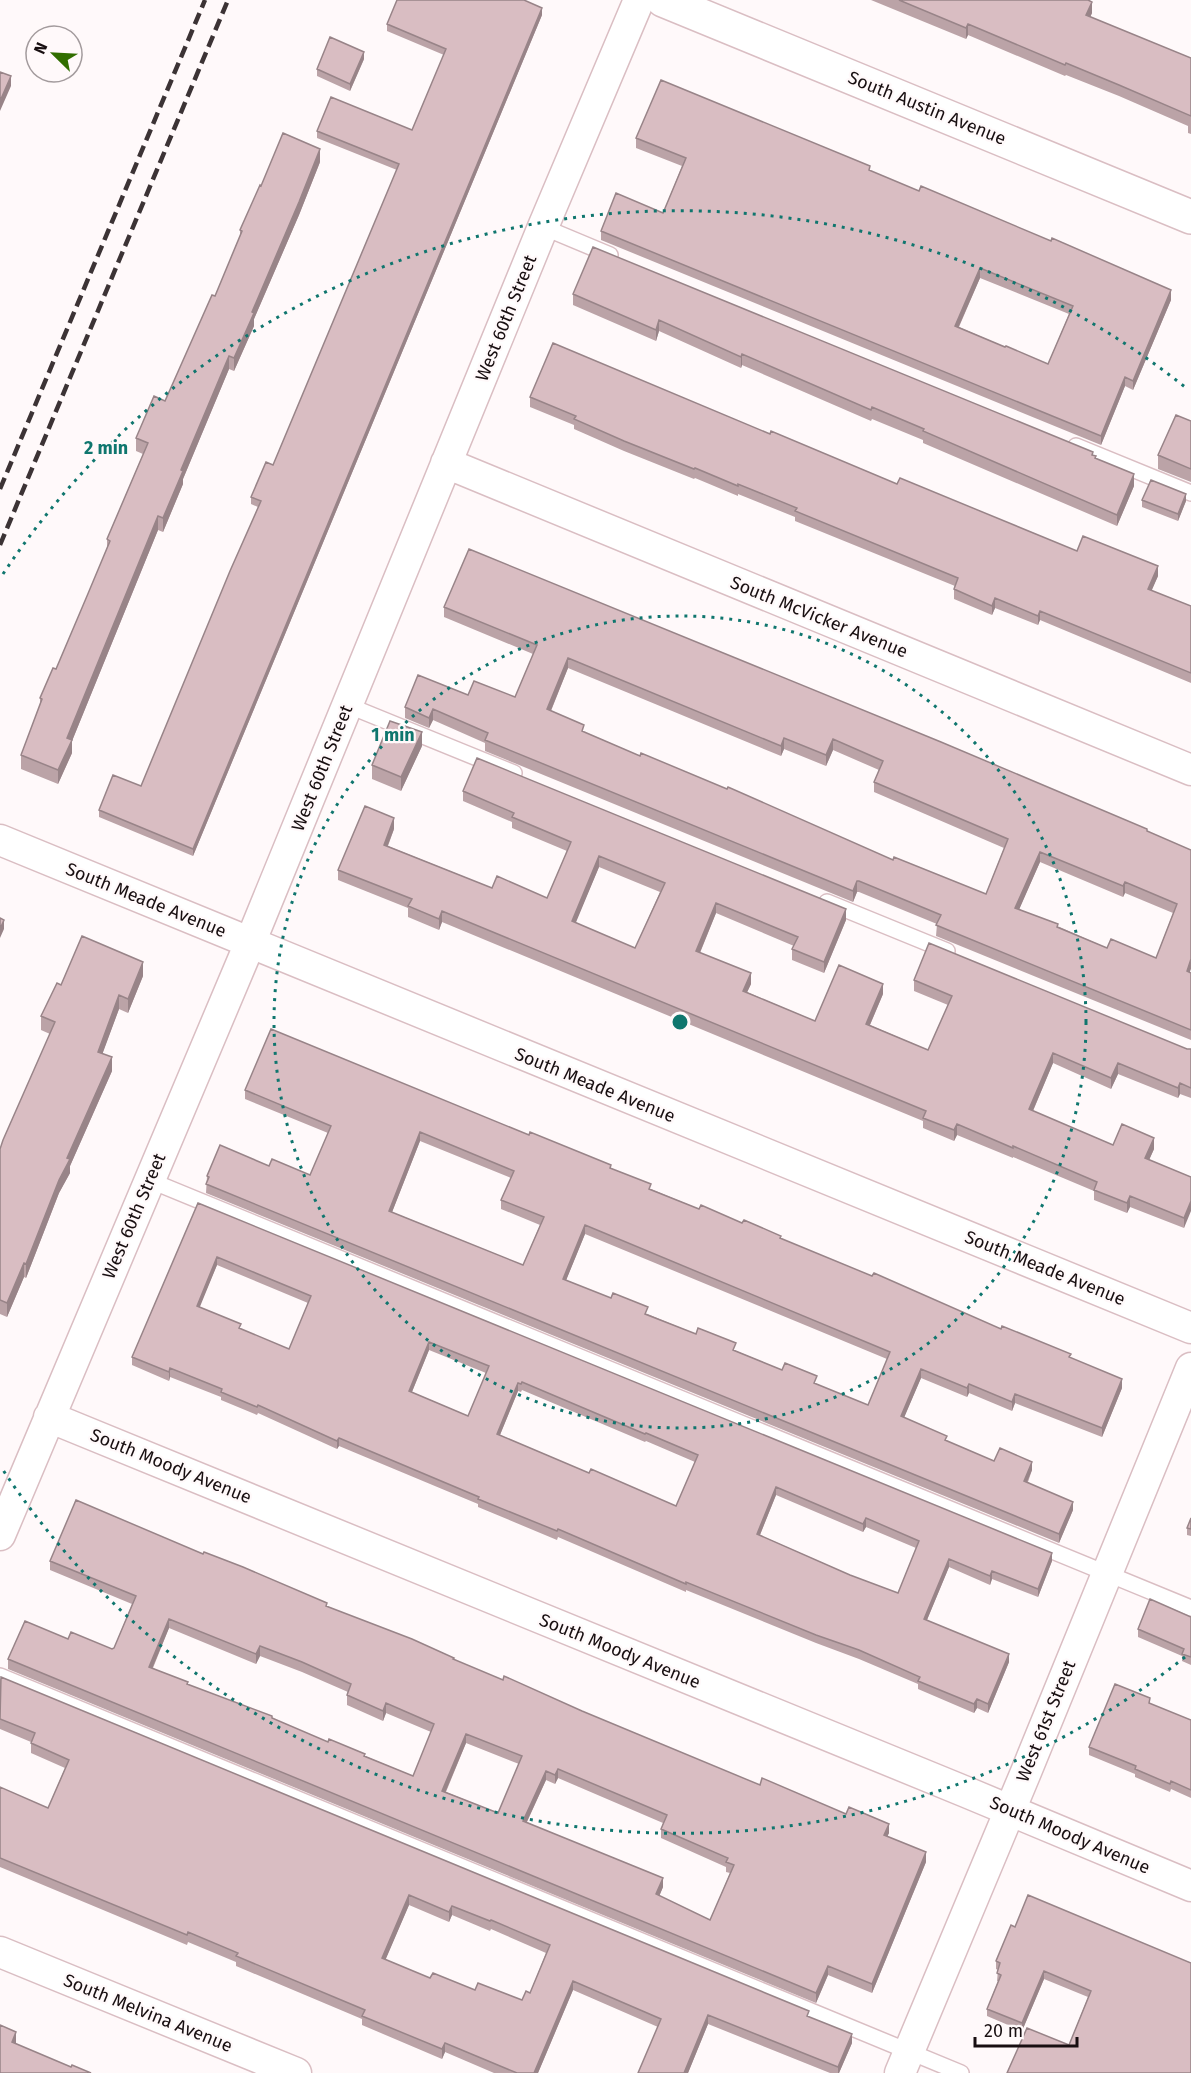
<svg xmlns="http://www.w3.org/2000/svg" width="1191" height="2073" font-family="'Fira Sans',sans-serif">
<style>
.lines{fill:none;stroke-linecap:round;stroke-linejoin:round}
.lane-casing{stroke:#dabec3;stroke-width:18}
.street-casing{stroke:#dabec3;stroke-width:33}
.secondary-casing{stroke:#dabec3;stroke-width:36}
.lane{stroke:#fff;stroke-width:15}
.street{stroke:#fff;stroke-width:30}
.secondary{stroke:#fff;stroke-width:33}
.rail{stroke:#3c3335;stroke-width:4.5;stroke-dasharray:12 6;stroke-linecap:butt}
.wall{fill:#bba3a7;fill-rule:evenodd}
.shaded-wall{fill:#988488}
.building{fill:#d9bdc2;stroke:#988488;stroke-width:1.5;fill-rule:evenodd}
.ring{fill:none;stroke:#0f766e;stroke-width:3;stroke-dasharray:3 6}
.labels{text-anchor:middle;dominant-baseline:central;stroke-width:4.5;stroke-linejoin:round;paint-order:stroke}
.street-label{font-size:18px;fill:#180f11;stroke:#fff9fa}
.centre{fill:#0f766e;stroke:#fff9fa;stroke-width:3}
.ring-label{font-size:18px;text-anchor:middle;font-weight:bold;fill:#0f766e;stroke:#fff9fa;stroke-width:4.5;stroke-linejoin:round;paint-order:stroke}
</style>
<rect width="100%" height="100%" fill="#fff9fa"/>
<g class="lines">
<defs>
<path id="lane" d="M543 227 610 255
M1076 446 1191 493
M347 705 514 773
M827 902 947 951
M149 1180 1191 1608
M0 1676 961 2073"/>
<path id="street" d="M446 463 1191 770
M0 840 1191 1328
M49 1417 966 1792 1191 1886
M0 1535 250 943 543 227 639 0
M0 1952 296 2073
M900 2073 1026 1772 1191 1368"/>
<path id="secondary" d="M663 0 1191 217"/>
</defs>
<use href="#lane" class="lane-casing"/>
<use href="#street" class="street-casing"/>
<use href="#secondary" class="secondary-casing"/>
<use href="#lane" class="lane"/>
<use href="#street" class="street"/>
<use href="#secondary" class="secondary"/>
<path class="rail" d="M0 489 205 0
M0 545 228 0"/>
</g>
<path class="wall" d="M871 0H1088L1092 13 1090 17 1191 58V134L1188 133V126L1119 96 1066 75 1065 76 968 35 966 39Z
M542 15 193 856 99 817V810L141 786 258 507 251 504V497L273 465 397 170 317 138V131L412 130 444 55 387 31V24Z
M364 59 350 91 317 76V69Z
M636 138 870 171 1171 300 1133 390 1125 386 1101 445 601 240V231L663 213 682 166 636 148ZM980 278 1069 314 1048 364 1005 347 959 327Z
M320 162 299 215 254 319V326L234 371 229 369 183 479V484L163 532 158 530 72 741V753L58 784 21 769V755L40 705V698L56 669 107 549V539L143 454 136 451V438L165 401 215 296 240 236V230L261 186Z
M573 294 1093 455 1096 458 1134 486 1117 526 923 443V440L872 419 871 421 742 365 741 368 659 331 656 341 573 305Z
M530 397 770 434 897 484 1077 551 1158 576 1151 591 1191 606V683L1040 620 1038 625 995 608 992 615 954 599V589L955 586 795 521V517L738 494V496L695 478 694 479 624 451 574 429V425L530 407Z
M1191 421V482L1158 469V455Z
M1142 500 1186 501 1178 521 1142 507Z
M444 607 1147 832 1191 850 1190 973H1191V1040L936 936 937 924 859 892H857L853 902 485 751V743L433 720 429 728 405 718V707L468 695 515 697 533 654 444 617ZM568 668 781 756 784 749 826 766 833 750 879 770 874 782V792L1004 848 986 894 893 860 640 756 584 732 551 711ZM1040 862 1123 897 1125 893 1173 913 1156 958 1107 948 1019 909Z
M422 746 401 791 372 779V765Z
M463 791 846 920 824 973 792 960V949L794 946 716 913 700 953 751 984 747 992 815 1021 883 994 870 1025 928 1050 948 1005 914 991V980L1187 1049H1191V1098L1180 1094 1178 1098 1118 1074 1111 1089 1053 1063 1033 1111 1113 1145 1154 1149 1149 1160 1191 1177 1184 1228 1130 1207 1127 1213 1094 1200V1191L1013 1157V1158L957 1135 954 1141 923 1128V1121L442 922 439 930 408 917V908L338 880V870L394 829 388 846 492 888 547 898 567 851 512 828V822L463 801ZM599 867 660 892 635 948 575 923Z
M143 976 128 1013 119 1009 102 1054 112 1071 70 1166V1173L59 1193 26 1278 24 1277 7 1317 0 1314V1149L50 1034 41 1030V1016L61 985Z
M245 1090 529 1135 611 1168 651 1189 699 1209 742 1223 1071 1358 1122 1388 1102 1437 1015 1403 1012 1411 969 1393 967 1397 921 1378 904 1417 947 1441 994 1461 1032 1470 1028 1482 1073 1510 1059 1543 206 1193 207 1176 269 1166 310 1175 328 1133 245 1099ZM420 1141 511 1178 501 1200V1209L540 1225 523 1265 392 1212ZM585 1234 887 1359 868 1405 782 1370 566 1280Z
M198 1203 1052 1561 1038 1597 992 1579 990 1585 949 1567 927 1620 1009 1662 988 1713 977 1708 974 1713 918 1689V1684L859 1659 816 1643 686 1590V1592L558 1537 557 1540 478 1507V1504L339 1446 337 1449 258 1413 257 1415 221 1400V1397L170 1377 169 1381 132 1365V1357ZM217 1265 308 1303 289 1349 241 1329 199 1307ZM429 1350 486 1373 468 1416 412 1392ZM522 1390 645 1442 646 1441 695 1462 676 1506 589 1473 500 1435 518 1391 521 1392ZM776 1495 863 1532 866 1527 916 1548 898 1593 850 1575 760 1535Z
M1191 1518V1536L1187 1535V1528Z
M50 1561 327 1606 454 1660 760 1785 889 1833 887 1836 926 1862 872 1993 828 1975 816 2003 8 1669V1659L68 1639 112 1649 114 1648 132 1604 50 1570ZM169 1628 256 1664 260 1656 302 1672 348 1692 347 1695V1705L383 1721 386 1713 431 1732 413 1776 365 1756 328 1742 272 1718 188 1685 153 1668ZM466 1743 519 1764 498 1813 446 1792ZM558 1778 663 1823 661 1829V1838L726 1867V1872L730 1873 710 1920 659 1896 663 1887 527 1822 546 1780 555 1784Z
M1191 1617V1665L1182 1661V1656L1138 1637V1629Z
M0 1679 809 2017 852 2043 839 2073H830L708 2024 688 2073H638L658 2027 573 1990 538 2073H494L445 2052 442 2059 362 2025V2019L236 1966V1962L188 1942 187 1945 0 1867V1787L48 1808 65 1768 31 1753V1742L0 1729ZM409 1905 449 1922 452 1915 490 1931 491 1929 546 1953 530 1993 522 2000 475 1990 430 1978 385 1960Z
M1150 1704 1191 1720V1798L1171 1789 1170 1792 1135 1777V1774L1089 1755V1747Z
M1015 1927 1191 1963 1069 2045 1088 1997 1044 1979 1022 2031 987 2016V2009L998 1981H997L998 1970 996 1969V1961Z"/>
<path class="shaded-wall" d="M1092 2V13L1086 26V15Z
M542 8V15L193 856V849Z
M968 24V35L966 39V28Z
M364 52V59L350 91V84Z
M11 76V86L0 111V101Z
M320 149V162L299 215 254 319V326L234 371V358L252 312Z
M980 268V278L955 335V326Z
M1171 290V300L1133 390V381Z
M659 320V331L656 341V330Z
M742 354V365L741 368V357Z
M229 356V369L183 479V484L163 532V518L181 470Z
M1125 377V386L1101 445V436Z
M1134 474V486L1117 526V515Z
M1186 494V501L1178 521V514Z
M158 516V530L72 741V753L58 784V770L67 738Z
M1158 566V576L1148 599V589Z
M995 598V608L992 615V606Z
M1040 611V620L1038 625V616Z
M568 658V668L547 720V709Z
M433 709V720L429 728V718Z
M422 732V746L401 791V777Z
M784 738V749L781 756V746Z
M833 739V750L826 766V755Z
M394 818V829L384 855V845Z
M1040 852V862L1015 919V908Z
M599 856V867L572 932V921Z
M857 881V892L853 902V891Z
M1125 882V893L1123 897V886Z
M716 903V913L696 962V951Z
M846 909V920L824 973V962Z
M442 911V922L439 930V919Z
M4 920V929L0 938V929Z
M1191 959V969L1187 979V968Z
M143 962V976L128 1013V999Z
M751 973V984L743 1001V991Z
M883 984V994L866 1034V1024Z
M119 995V1009L98 1066V1052Z
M1053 1053V1063L1029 1120V1109Z
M112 1057V1071L70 1166V1173L59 1193 26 1278V1264L67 1158Z
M1118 1063V1074L1111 1089V1078Z
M1180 1083V1094L1178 1098V1088Z
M957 1124V1135L954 1141V1130Z
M420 1132V1141L389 1220V1211Z
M1154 1138V1149L1145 1169V1158Z
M1130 1196V1207L1127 1213V1203Z
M1191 1201V1211L1184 1228V1218Z
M585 1225V1234L563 1288V1279Z
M217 1257V1265L197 1314V1306Z
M24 1263V1277L7 1317V1303Z
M429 1342V1350L409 1399V1391Z
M170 1368V1377L169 1381V1372Z
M921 1369V1378L901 1425V1416Z
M1122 1379V1388L1102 1437V1428Z
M518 1383V1391L497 1442V1434Z
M969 1384V1393L967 1397V1388Z
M1015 1394V1403L1012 1411V1402Z
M339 1438V1446L337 1449V1441Z
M1032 1462V1470L1024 1489V1481Z
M776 1487V1495L757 1542V1534Z
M1073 1502V1510L1059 1543V1534Z
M866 1518V1527L863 1532V1524Z
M1052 1553V1561L1038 1597V1589Z
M949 1559V1567L924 1627V1619Z
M992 1571V1579L990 1585V1576Z
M169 1619V1628L149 1676V1667Z
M260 1646V1656L256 1664V1654Z
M1009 1654V1662L988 1713V1704Z
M977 1699V1708L974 1713V1704Z
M386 1703V1713L383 1721V1711Z
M466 1734V1743L442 1800V1791Z
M558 1769V1778L555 1784V1775Z
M546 1771V1780L523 1830V1821Z
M889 1824V1833L884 1844V1835Z
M926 1852V1862L872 1993V1984Z
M663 1878V1887L656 1904V1894Z
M409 1895V1905L382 1968V1958Z
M452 1906V1915L449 1922V1912Z
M828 1966V1975L816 2003V1993Z
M1044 1971V1979L1022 2031V2023Z
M573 1981V1990L538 2073H534Z
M708 2015V2024L688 2073H684Z
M16 2032V2043L12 2054V2042Z
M852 2034V2043L839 2073H838V2067Z
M445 2043V2052L442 2059V2049Z"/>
<path class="building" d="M397 0H524L542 8 193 849 99 810 113 775 141 786 230 571 261 501 251 497 266 462 273 465 399 164 317 131 331 97 412 130 446 49 387 24Z
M899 0H1088L1092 2 1086 15 1191 58V116L1119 85 1066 63 1065 65 968 24 966 28Z
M330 37 364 52 350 84 317 69Z
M0 72 11 76 0 101Z
M661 80 870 166 869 170 919 191 921 186 1051 241 1052 238 1171 290 1133 381 1125 377 1101 436 601 231 616 193 663 213 686 158 636 138ZM980 268 1073 306 1048 364 1006 346 1005 347 955 326Z
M283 133 320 149 299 202 252 312 254 313 234 358 229 356 181 470 183 471 163 518 158 516 67 738 72 740 58 770 21 755 42 699 40 698 53 668 56 669 87 596 110 541 107 539 148 443 136 438 154 396 165 401 212 295 215 296 242 231 240 230 260 185 261 186Z
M593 247 1093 452 1092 455 1096 456 1095 458 1134 474 1117 515 923 431 924 429 872 407 871 410 742 354 741 357 659 320 656 330 573 294Z
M553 343 770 434 771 431 897 484 900 478 1077 551 1083 536 1158 566 1148 589 1191 606V673L1040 611 1038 616 995 598 992 606 954 589 958 578 795 511 797 508 738 484V486L695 468 694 469 624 441 574 419 576 416 530 397Z
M1176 415 1191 421V469L1158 455Z
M1151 480 1186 494 1178 514 1142 500Z
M469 549 941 742 1147 829V831L1191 850V959L1187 971 1191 973V1030L936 925 941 915 859 881H857L853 891 485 740 488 733 433 709 429 718 405 707 418 675 468 695 474 681 515 697 537 645 444 607ZM568 658 781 746 784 738 826 755 833 739 883 761 874 782 1008 839 986 894 894 857 893 860 728 787 727 789 641 753 640 756 582 731 584 725 547 709ZM1040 852 1123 886 1125 882 1177 904 1156 958 1111 939 1107 948 1057 927 1058 924 1015 908Z
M390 721 422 732 401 777 372 765Z
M477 758 846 909 824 962 792 949 798 937 716 903 696 951 751 973 743 991 815 1021 839 965 883 984 866 1024 928 1050 952 996 914 980 929 943 1187 1049H1191V1088L1180 1083 1178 1088 1118 1063 1111 1078 1053 1053 1029 1109 1113 1145 1122 1124 1154 1138 1145 1158 1191 1177V1201L1184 1218 1130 1196 1127 1203 1094 1190 1097 1182 1013 1146V1148L957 1124 954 1130 923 1118 926 1111 442 911 439 919 408 906 412 899 338 870 365 806 394 818 384 845 492 888 497 876 547 898 571 842 512 817 514 813 463 791ZM599 856 665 883 635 948 572 921Z
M0 918 4 920 0 929Z
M82 936 143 962 128 999 119 995 98 1052 112 1057 67 1158 70 1159 59 1180 26 1264 24 1263 7 1303 0 1300V1149L3 1140 55 1022 41 1016 57 983 61 985Z
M271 1029 529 1135 530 1132 611 1165 610 1168 651 1184 649 1189 699 1209 701 1205 742 1223 744 1220 781 1236 780 1238 872 1276 874 1273 1001 1329 1002 1326 1071 1354 1069 1357 1122 1379 1102 1428 1015 1394 1012 1402 969 1384 967 1388 921 1369 901 1416 947 1436 945 1440 994 1461 1000 1448 1032 1462 1024 1481 1073 1502 1059 1534 206 1184 209 1177 207 1176 220 1145 269 1166 272 1159 310 1175 331 1126 245 1090ZM420 1132 514 1171 501 1200 544 1217 523 1265 389 1211ZM585 1225 890 1352 868 1405 814 1383 817 1376 785 1363 782 1370 733 1350 736 1343 698 1328 696 1334 645 1314 648 1307 613 1293 611 1298 563 1279Z
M198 1203 1052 1553 1038 1589 992 1571 990 1576 949 1559 924 1619 1009 1654 988 1704 977 1699 974 1704 918 1681 920 1677 859 1650 816 1635 686 1582V1584L558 1529 557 1531 478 1499 479 1497 339 1438 337 1441 258 1405 257 1407 221 1392 222 1389 170 1368 169 1372 132 1357ZM217 1257 311 1296 289 1349 239 1328 241 1324 197 1306ZM429 1342 489 1366 468 1416 409 1391ZM522 1382 645 1434 646 1433 698 1455 676 1506 591 1469 589 1473 497 1434 518 1383 521 1384ZM776 1487 863 1524 866 1518 919 1541 898 1593 850 1575 757 1534Z
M76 1500 203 1554 204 1552 243 1567 327 1603 326 1606 412 1639 454 1658 453 1659 503 1680 504 1676 582 1711 760 1785 762 1778 846 1814 849 1807 889 1824 884 1835 926 1852 872 1984 828 1966 816 1993 8 1659 25 1621 68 1639 71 1632 112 1649 114 1648 136 1596 50 1561ZM169 1619 256 1654 260 1646 302 1662 351 1684 347 1695 383 1711 386 1703 434 1724 413 1776 364 1756 365 1754 329 1739 328 1742 272 1718V1716L187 1684 188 1682 149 1667ZM466 1734 522 1756 498 1813 442 1791ZM558 1769 667 1815 661 1829 728 1858 726 1862 734 1865 710 1920 656 1894 663 1878 523 1821 546 1771 555 1775Z
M1191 1518V1529L1187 1528Z
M1150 1599 1191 1617V1657L1182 1654 1184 1649 1138 1629Z
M1 1677 809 2011 807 2016 852 2034 838 2067 708 2015 684 2073H638L661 2019 573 1981 534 2073H517L445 2043 442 2049 362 2016 365 2010 236 1956 238 1953 188 1932 187 1935 0 1858V1787L48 1808 69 1760 31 1743 35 1733 0 1719ZM409 1895 449 1912 452 1906 490 1921 491 1920 550 1945 530 1993 526 1991 522 2000 478 1983 475 1990 433 1973 430 1978 382 1958Z
M1115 1684 1150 1698 1149 1703 1191 1720V1790L1171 1781 1170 1784 1135 1769 1136 1766 1089 1747Z
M1028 1895 1191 1963V2073H1007L1027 2028 1069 2045 1091 1991 1044 1971 1022 2023 987 2009 1001 1975 997 1973 1000 1963 996 1961 1011 1925 1015 1927Z
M0 2025 16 2032 12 2042 71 2067 72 2065 91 2073H0Z"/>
<g class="ring">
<circle cx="680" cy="1022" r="406"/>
<path d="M1185 1657A812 812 0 0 1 3 1470M3 574A812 812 0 0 1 1185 387"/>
</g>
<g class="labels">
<g class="street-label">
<text transform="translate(927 108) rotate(22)">South Austin Avenue</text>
<text transform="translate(506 318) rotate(-68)">West 60th Street</text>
<text transform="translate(819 617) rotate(22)">South McVicker Avenue</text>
<text transform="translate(322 768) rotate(-68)">West 60th Street</text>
<text transform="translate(146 900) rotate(22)">South Meade Avenue</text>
<text transform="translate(595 1085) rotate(22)">South Meade Avenue</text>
<text transform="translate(134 1216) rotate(-67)">West 60th Street</text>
<text transform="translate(1045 1268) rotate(22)">South Meade Avenue</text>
<text transform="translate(171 1466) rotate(22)">South Moody Avenue</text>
<text transform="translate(620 1651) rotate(22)">South Moody Avenue</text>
<text transform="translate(1046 1721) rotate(-68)">West 61st Street</text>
<text transform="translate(1070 1835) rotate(23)">South Moody Avenue</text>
<text transform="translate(148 2013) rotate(22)">South Melvina Avenue</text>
</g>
</g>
<circle cx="680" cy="1022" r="9" class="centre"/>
<g class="ring-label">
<text x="106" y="454">2 min</text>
<text x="393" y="741">1 min</text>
</g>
<g transform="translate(54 54) rotate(294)"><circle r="28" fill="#fff9fa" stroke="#a39b9d" stroke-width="1.5"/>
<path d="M0-4.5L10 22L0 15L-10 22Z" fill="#316e00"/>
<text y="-9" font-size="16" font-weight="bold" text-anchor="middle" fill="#180f11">N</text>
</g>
<path d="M975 2037v9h102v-9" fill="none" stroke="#180f11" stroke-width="3"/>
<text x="984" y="2037" font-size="18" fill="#180f11" stroke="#fff9fa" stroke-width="4.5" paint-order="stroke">20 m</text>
</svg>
